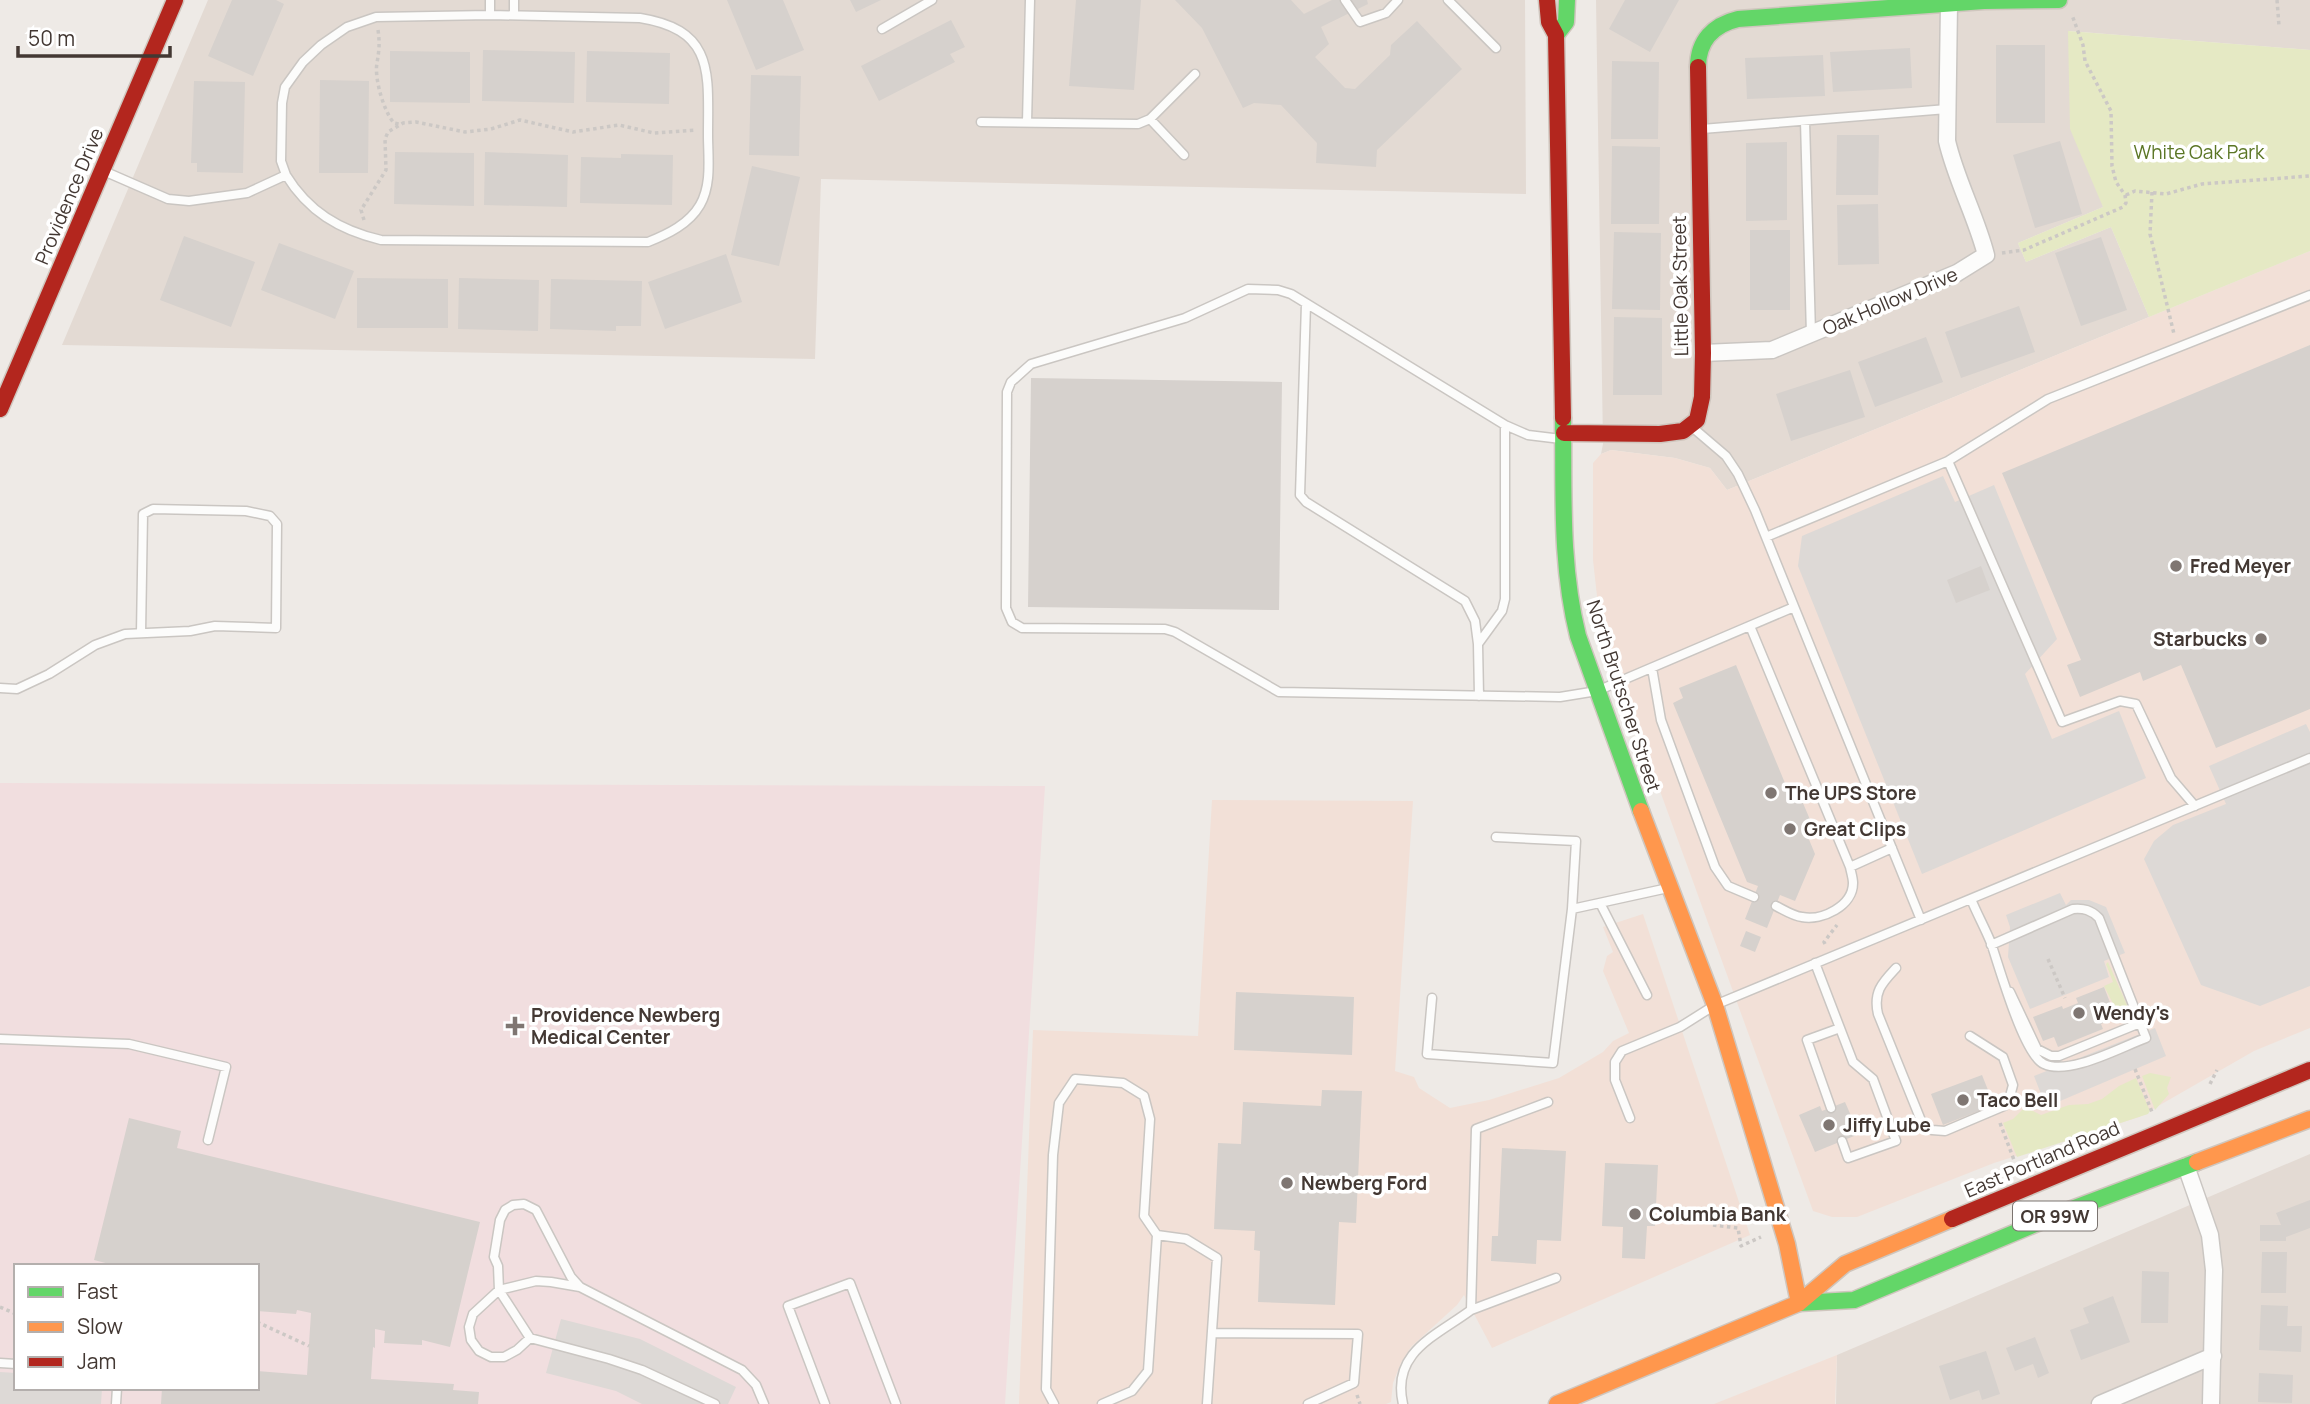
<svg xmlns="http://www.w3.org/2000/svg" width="2310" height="1404" font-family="Manrope,sans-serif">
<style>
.residential{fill:#e3dad3}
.commercial{fill:#f2e0d7}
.medical{fill:#f1dedf;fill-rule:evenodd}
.green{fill:#e5e9c4}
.parking{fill:#ddd9d6}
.building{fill:#d6d1cd}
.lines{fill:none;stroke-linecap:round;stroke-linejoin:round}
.lane-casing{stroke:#cac6c2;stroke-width:11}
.street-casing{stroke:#cac6c2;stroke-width:19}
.fast-casing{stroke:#cfc6be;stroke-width:19}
.slow-casing{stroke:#cfc6be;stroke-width:19}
.jam-casing{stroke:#cfc6be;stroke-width:19}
.path{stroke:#ccc8c5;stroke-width:3.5;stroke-dasharray:3.5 3.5;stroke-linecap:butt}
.lane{stroke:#fcfcfb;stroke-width:8}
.street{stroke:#fcfcfb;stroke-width:16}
.fast{stroke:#63d668;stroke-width:16}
.slow{stroke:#ff974d;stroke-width:16}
.jam{stroke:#b3261e;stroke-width:16}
.poi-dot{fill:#7f7672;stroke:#fff;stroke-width:2.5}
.labels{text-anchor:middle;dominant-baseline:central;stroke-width:7;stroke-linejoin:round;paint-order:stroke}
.shield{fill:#fff;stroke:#7b7470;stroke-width:2}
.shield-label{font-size:18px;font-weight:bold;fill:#433833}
.park-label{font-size:19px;fill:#5b7625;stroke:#fff}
.street-label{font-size:19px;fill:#433833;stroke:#fff}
.poi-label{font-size:19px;font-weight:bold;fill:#433833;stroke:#fff;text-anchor:start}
</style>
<rect width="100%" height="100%" fill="#eeeae6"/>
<path class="residential" d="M208 0H1525L1526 194 821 179 815 359 62 345Z
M1596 0H2310V50L2069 31 2103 207 2018 243 2026 262 2111 227 2149 317 1727 490 1710 468 1675 458 1611 450 1601 454 1603 444Z
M2310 1154V1404H1836L1837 1355Z"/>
<path class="commercial" d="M2310 251V1028L2254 1051 2139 1117 1994 1163 1857 1217H1832L1813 1211 1632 714 1609 644 1598 605 1593 560V463L1601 454 1611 450 1675 458 1710 468 1727 490Z
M1212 800 1413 801 1395 1071 1414 1077 1419 1088 1450 1108 1489 1100 1559 1078 1603 1052 1613 1041 1629 1033 1603 971 1607 956 1613 952 1603 927 1643 914 1750 1235 1492 1348 1464 1295 1457 1305 1411 1347 1401 1363 1393 1383 1391 1402 1386 1404H1019L1033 1030 1198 1036Z
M1837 1355 1835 1404H1714Z"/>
<path class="medical" d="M0 783 1045 786 1005 1404H0ZM16 1266H257V1388H16Z"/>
<path class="green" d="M2068 31 2310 50V251L2149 317 2111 227 2026 262 2018 243 2103 207 2070 129Z
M2108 962 2127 1005 2128 1011 2123 1023 2104 986 2113 982 2106 964Z
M2150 1073 2171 1077 2167 1088 2169 1094 2155 1110 2142 1076Z
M2136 1078 2150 1111 2148 1114 2017 1157 2003 1123 2013 1119 2025 1107 2041 1115 2069 1105 2088 1104 2102 1099 2119 1086Z"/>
<path class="parking" d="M1943 476 1955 502 1994 485 2057 639 2025 674 2052 739 2119 711 2146 778 1922 874 1798 566 1802 536Z
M2306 724 2310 732V986L2260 1006 2201 985 2144 859 2154 841 2173 825 2226 804 2209 766Z
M2060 893 2066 905 2071 900H2089L2106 907 2125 953 2104 961 2109 977 2030 1009 2008 957 2010 927 2006 915Z
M2155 1028 2166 1056 2046 1107 2034 1076Z
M561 1319 640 1339 736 1387 728 1404H642L616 1391 546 1373Z
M0 1372 16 1373V1388H102L101 1404H0Z"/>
<path class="building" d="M232 0H276L284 4 253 76 208 56Z
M727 0H783L804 50 756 70Z
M850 0H881L856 12Z
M1076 0H1141L1134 90 1069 86Z
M1175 0H1291L1304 14 1332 0H1367L1368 4 1321 27 1329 44 1315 57 1345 88 1355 89 1390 55 1391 45 1417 21 1462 69 1377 150 1376 167 1316 163 1317 143 1281 105 1254 103 1243 108 1202 28Z
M1625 0H1679L1650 52 1609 29Z
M951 20 965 47 950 54 955 62 879 101 861 66Z
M1996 45H2045V123H1996Z
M1910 48 1912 88 1833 92 1830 52Z
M483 50 575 52 574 103 482 101Z
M390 51 470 52V103L390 102Z
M587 51 670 53 669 104 586 102Z
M1823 55 1825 96 1747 99 1745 58Z
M1612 61 1659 62 1658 139H1611Z
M751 75 801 76 799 156 749 155Z
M320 80 369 81 368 173H319Z
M194 81 245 82 243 173 197 172V163H191Z
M1837 135H1879L1878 195H1836Z
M2060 141 2082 214 2035 228 2013 155Z
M1787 142V220L1746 221V143Z
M1612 146 1660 147 1659 224H1611Z
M395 152 474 153V206L394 204Z
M485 152 568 155 567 207 484 205Z
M621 154 673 155 672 205 580 203 581 157 621 158Z
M752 166 800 177 779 266 731 255Z
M1878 204 1879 264 1838 265 1837 205Z
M1750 230H1790V310H1750Z
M1614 232 1661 233 1660 310 1612 309Z
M184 236 255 262 231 327 160 300Z
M2101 237 2127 310 2081 326 2055 253Z
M279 243 354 271 335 319 261 290Z
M726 254 742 302 665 329 648 282Z
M357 278 448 279V328H357Z
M459 278 539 280 538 331 458 329Z
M551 279 642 281 641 326H616V331L550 329Z
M2019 306 2035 352 1961 378 1945 332Z
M1614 317 1662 318V395H1613Z
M1926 337 1943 382 1875 407 1858 362Z
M2310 345V709L2216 748 2181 665 2143 681 2140 672 2080 697 2067 665 2081 660 2002 473Z
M1850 370 1865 417 1791 441 1776 394Z
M1031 378 1282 382 1279 610 1028 607Z
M1981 566 1990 590 1956 603 1947 580Z
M1736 665 1792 800 1800 796 1811 822 1803 825 1815 854 1795 901 1780 895 1767 928 1745 919 1758 886 1747 882 1673 703 1683 698 1679 688Z
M1746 931 1761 937 1755 952 1740 946Z
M2104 987 2116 1018 2101 1024 2103 1029 2058 1047 2054 1037 2043 1041 2033 1017 2062 1006 2063 1009 2078 1003 2076 998Z
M1236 992 1354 997 1352 1055 1234 1050Z
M1982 1075 1994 1105 1943 1125 1931 1094Z
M1322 1090 1362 1091 1356 1223 1339 1222 1335 1305 1258 1302 1260 1251 1254 1250 1255 1231 1214 1229 1218 1143 1241 1144 1243 1102 1321 1106Z
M1845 1102 1859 1134 1815 1152 1799 1115 1820 1106 1822 1111Z
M129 1118 181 1131 177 1148 480 1222 450 1347 422 1340V1345L384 1343 385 1331 375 1329V1348L373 1347 371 1379 454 1384 453 1390 479 1392 478 1404H161L162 1388H257V1371L307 1375 311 1313 297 1310 296 1314 257 1311V1266H117L94 1260Z
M1502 1148 1566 1151 1561 1241 1537 1240 1536 1264 1491 1261 1492 1236H1498Z
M1605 1163 1658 1165 1655 1226H1647L1645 1259 1622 1258 1623 1227 1602 1226Z
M2310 1200V1228L2286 1237V1241H2260V1225H2281L2276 1213Z
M2262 1252H2287L2286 1293H2261Z
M2142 1271 2169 1272 2168 1323H2141Z
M2113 1296 2130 1342 2081 1360 2070 1330 2089 1323 2083 1308Z
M2261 1305 2288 1306 2287 1326H2302L2301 1352 2259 1350Z
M2035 1337 2049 1373 2038 1378 2033 1364 2015 1371 2006 1348Z
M1986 1351 2000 1394 1982 1400 1979 1390 1950 1400 1939 1366Z
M2259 1373 2293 1375 2292 1403 2258 1402Z"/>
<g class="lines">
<defs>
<path id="lane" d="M1345 0 1360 22 1386 13 1398 0
M1448 0 1496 48
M490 15V0
M514 15V0
M882 29 932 0
M1150 119 1184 155
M1805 121 1811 334
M981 122 1138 124 1150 119 1195 74
M1027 122 1030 0
M1702 129 1947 109
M106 172 168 199 189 201 247 193 286 175 281 161 282 103 285 87 303 62 321 45 347 27 376 17 490 15 640 18C715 30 708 73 708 135 708 158 712 184 700 205 689 224 668 234 648 242L381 240C339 230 308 211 286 175
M1306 304 1300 495 1306 502 1465 601 1475 621 1478 644
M1692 427 1726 456 1738 474 1755 510 1921 920
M1561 439 1528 435 1505 425 1291 294 1278 290 1248 289 1185 318 1031 364 1011 382 1007 392 1006 608 1012 622 1022 628 1165 629 1175 632 1279 692 1560 697 1597 691 1794 607
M1948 461 2048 399 2310 295
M1766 537 1948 461 2062 722 2120 701 2136 704 2171 778 2195 806
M1750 626 1850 867C1851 872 1853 878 1853 883 1853 906 1822 921 1802 917 1793 916 1784 910 1776 906
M1652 668 1661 720 1715 867 1728 886 1754 897
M0 688 17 689 49 674 95 645 125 634 190 631 215 626 276 628 277 524 270 516 246 511 153 509 143 514 141 633
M1479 696 1478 644 1502 611 1505 599V425
M1496 837 1576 841 1572 909
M1850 867 1892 848
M1971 899C1977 914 1985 928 1991 943 1999 966 2024 1056 2044 1064 2069 1076 2121 1047 2146 1038L2099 918C2091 910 2084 908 2073 909L1991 945
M1600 903 1647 995
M1815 963 1853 1062 1873 1079 1896 1141 1848 1158 1842 1141
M1896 968C1882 983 1873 992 1878 1014L1922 1123 1932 1130 1945 1131 2004 1106 2009 1100 2013 1085 2003 1057 1970 1036
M2010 992 2037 1049 2051 1056H2059L2140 1023
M1432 998 1427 1054 1553 1063 1572 909 1668 888
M0 1039 129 1044 226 1067 208 1140
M1831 1108 1807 1040 1840 1028
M1630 1118 1615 1080V1062L1622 1051 1680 1027 1715 1005 2310 758
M1157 1235 1186 1239 1217 1258 1207 1404
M580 1287 571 1277 536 1210 524 1204 513 1205 505 1210 500 1220 494 1257 498 1266 499 1290 530 1338 609 1359 642 1370 715 1404
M1471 1310 1556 1278
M1212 1333 1358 1334 1354 1383 1308 1404
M530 1338 517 1350 504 1357H491L479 1351 471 1340 469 1327 473 1314 499 1290 536 1281 551 1282 580 1287 742 1370 756 1385 764 1404
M0 1363 16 1364
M116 1404 117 1388
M825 1404 788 1306 850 1283 896 1404
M1054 1404 1046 1389 1053 1155 1059 1103 1075 1079 1123 1083 1144 1096 1150 1119 1144 1216 1157 1235 1148 1371 1132 1391 1102 1404
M1403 1404C1391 1352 1436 1336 1471 1310L1476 1129 1548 1102"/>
<path id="street" d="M1703 353 1772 350 1957 273 1986 255C1976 216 1956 180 1947 141L1949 4
M2186 1166 2210 1235 2214 1270 2211 1404
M2100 1404 2213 1356"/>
<path id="fast" d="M1556 35 1566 22 1567 0
M1698 67C1698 41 1713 25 1738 19L1984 1 2059 0
M1563 418C1564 491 1560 565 1578 636L1641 811
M1799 1303 1854 1300 2064 1212 2197 1162"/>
<path id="slow" d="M1641 811 1715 1005 1787 1244 1799 1303
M2197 1162 2310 1119
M1557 1404 1799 1303 1845 1264 1952 1219"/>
<path id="jam" d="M1547 0 1549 22 1556 35 1563 418
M0 409 175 0
M1564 433 1660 434 1683 431 1697 420 1702 397 1703 353 1698 67
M1952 1219 2310 1070"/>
</defs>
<use href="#lane" class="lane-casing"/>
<use href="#street" class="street-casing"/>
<use href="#fast" class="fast-casing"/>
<use href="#slow" class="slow-casing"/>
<use href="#jam" class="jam-casing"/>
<path class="path" d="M2277 0 2279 26
M378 30C380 43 379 51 377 63 374 78 384 112 394 123L399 124
M2152 192 2150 234 2174 334
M2126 195 2135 191 2166 194 2202 184 2310 176
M364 220 361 210 386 170 385 139 388 132 403 123 416 122 465 132 491 129 520 120 573 132 619 125 654 133 696 130
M2002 253 2024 250 2123 207 2126 203 2125 195 2116 182 2112 166 2111 111 2085 61 2083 45 2072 15
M1825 944 1824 942 1837 925
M2048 959 2065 998
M2135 1069 2152 1112
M2210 1084 2217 1070
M2000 1123 2014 1160
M1713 1225 1738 1228 1741 1246 1761 1237
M0 1307 16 1314
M257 1322 309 1346
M1357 1395 1360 1404"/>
<use href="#lane" class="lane"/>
<use href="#street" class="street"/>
<use href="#fast" class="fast"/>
<use href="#slow" class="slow"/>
<use href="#jam" class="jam"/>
</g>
<g class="poi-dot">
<circle cx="2176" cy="566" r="7"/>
<circle cx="2261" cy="639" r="7"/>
<circle cx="1771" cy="793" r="7"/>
<circle cx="1790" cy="829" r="7"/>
<circle cx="2079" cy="1013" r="7"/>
<path d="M511.5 1015.5h7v7h7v7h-7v7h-7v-7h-7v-7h7z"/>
<circle cx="1963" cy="1100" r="7"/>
<circle cx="1829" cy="1125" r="7"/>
<circle cx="1287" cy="1183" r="7"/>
<circle cx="1635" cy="1214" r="7"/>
</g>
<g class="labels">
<rect class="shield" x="2013" y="1201.5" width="84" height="29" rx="5"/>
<g class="shield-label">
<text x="2055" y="1216">OR 99W</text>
</g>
<g class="park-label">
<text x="2199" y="152">White Oak Park</text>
</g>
<g class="street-label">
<text transform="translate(69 196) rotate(-67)">Providence Drive</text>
<text transform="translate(1680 286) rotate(-91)">Little Oak Street</text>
<text transform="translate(1890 301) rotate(-23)">Oak Hollow Drive</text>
<text transform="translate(1624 696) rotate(72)">North Brutscher Street</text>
<text transform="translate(2042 1159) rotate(-23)">East Portland Road</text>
</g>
<g class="poi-label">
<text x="2190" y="566">Fred Meyer</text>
<text x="2247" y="639" text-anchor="end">Starbucks</text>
<text x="1785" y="793">The UPS Store</text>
<text x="1804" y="829">Great Clips</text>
<text x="2093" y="1013">Wendy's</text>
<text x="531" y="1015">Providence Newberg<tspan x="531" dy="22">Medical Center</tspan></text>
<text x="1977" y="1100">Taco Bell</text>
<text x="1843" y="1125">Jiffy Lube</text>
<text x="1301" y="1183">Newberg Ford</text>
<text x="1649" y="1214">Columbia Bank</text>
</g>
</g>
<rect x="14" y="1264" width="245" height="126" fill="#ffffff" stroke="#b4afad" stroke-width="2"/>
<rect x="28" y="1287" width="35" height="10" fill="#63d668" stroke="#b4afad" stroke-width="2"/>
<text x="77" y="1299" font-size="21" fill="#433833">Fast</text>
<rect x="28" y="1322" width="35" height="10" fill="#ff974d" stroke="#b4afad" stroke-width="2"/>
<text x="77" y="1334" font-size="21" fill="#433833">Slow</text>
<rect x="28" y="1357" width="35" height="10" fill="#b3261e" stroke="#b4afad" stroke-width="2"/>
<text x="77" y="1369" font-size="21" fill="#433833">Jam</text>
<path d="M18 46v10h152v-10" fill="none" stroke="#433833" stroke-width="3.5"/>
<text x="28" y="46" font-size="21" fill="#433833" stroke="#ffffff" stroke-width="5" paint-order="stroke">50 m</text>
</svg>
